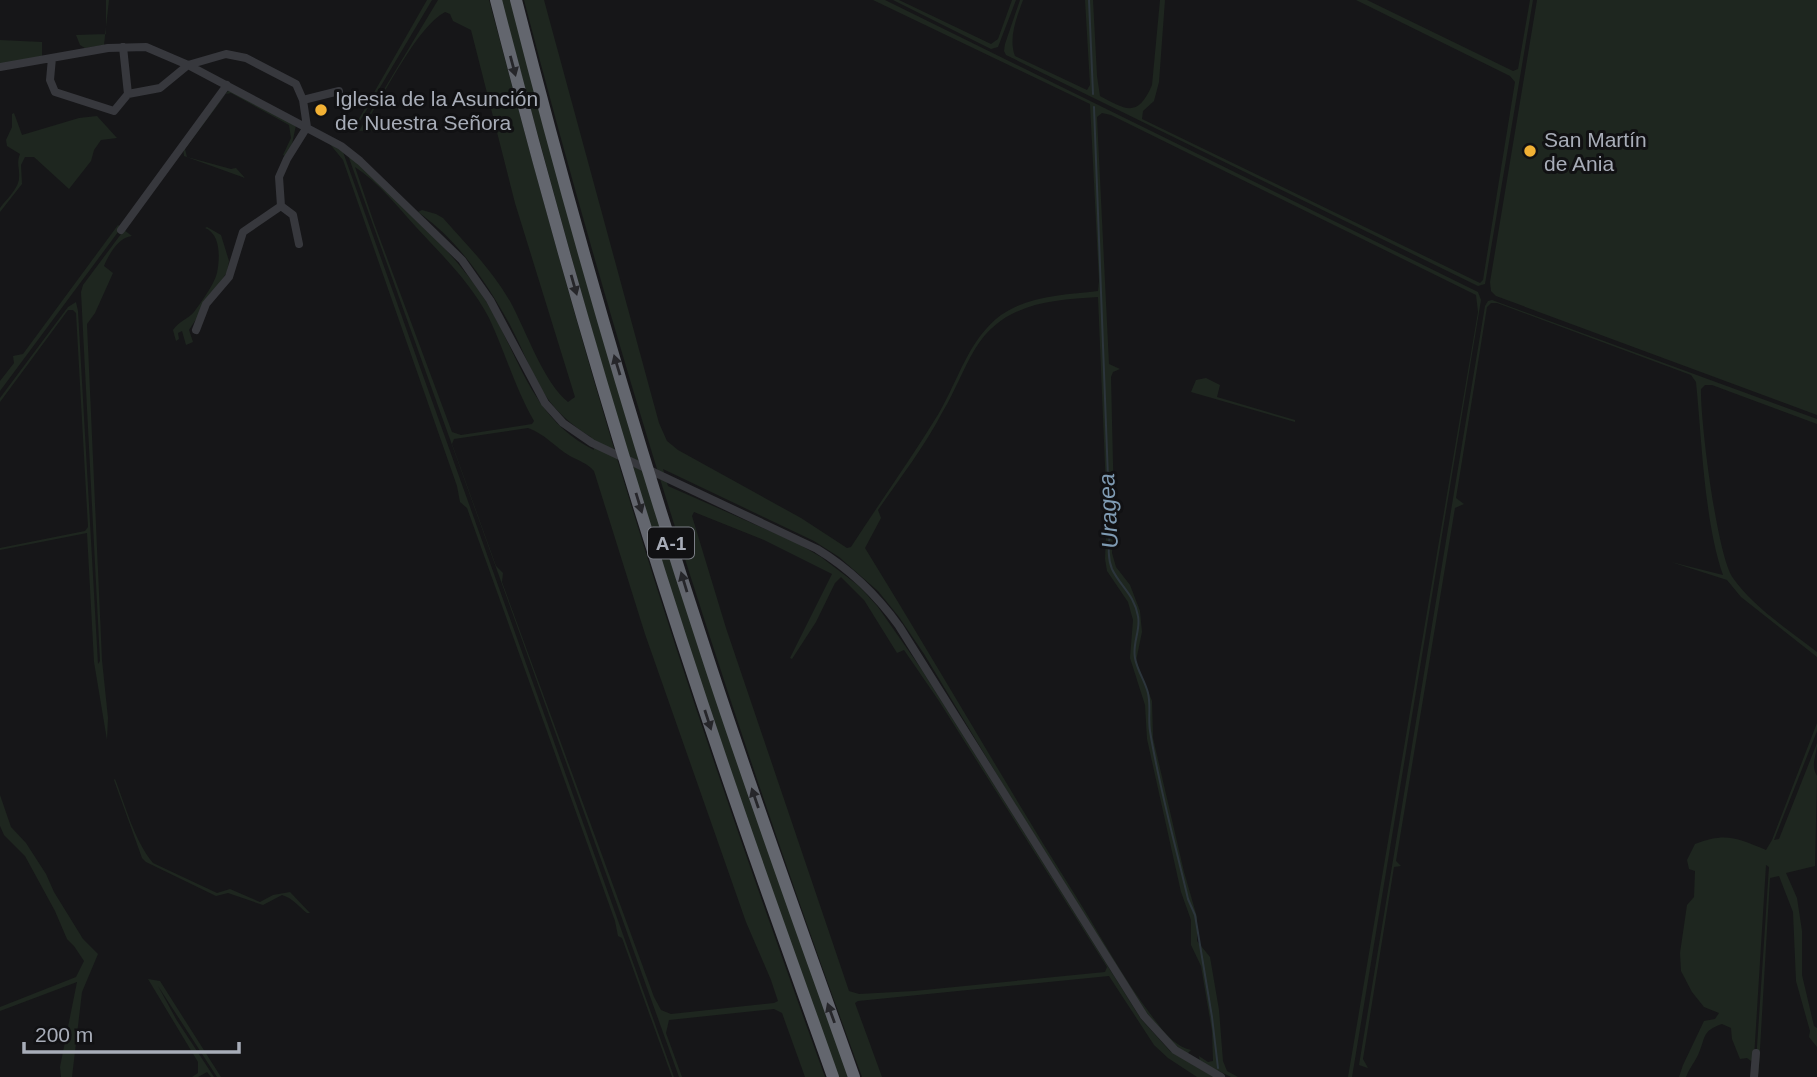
<svg xmlns="http://www.w3.org/2000/svg" width="1817" height="1077" font-family="Helvetica,sans-serif">
<style>
.green{fill:#1e261f;fill-rule:evenodd}
.lines{fill:none;stroke-linecap:round;stroke-linejoin:round}
.stream{stroke:#2c353c;stroke-width:2}
.minor{stroke:#37383d;stroke-width:8}
.highway{stroke:#63666e;stroke-width:12}
.oneway{fill:#26262a}
.poi-dot{fill:#f2b134;stroke:#111113;stroke-width:2.5}
.labels{text-anchor:middle;dominant-baseline:central;stroke-width:6;stroke-linejoin:round;paint-order:stroke}
.shield{fill:#111113;stroke:#7b7e86;stroke-width:2}
.shield-label{font-size:19px;font-weight:bold;fill:#a8adb8}
.poi-label{font-size:21px;fill:#a8adb8;stroke:#111113;text-anchor:start}
.water-label{font-size:23px;font-style:italic;fill:#7f9bb3;stroke:#111113}
</style>
<rect width="100%" height="100%" fill="#161618"/>
<path class="green" d="M106 0H109L104 45 85 48 80 45 76 35 106 34Z
M427 0H432L357 126 356 124Z
M438 0H489C536 175 583 350 637 524 694 710 759 894 825 1077H805L782 1013 774 1009 669 1020 666 1033 682 1077H679L349 158H353C394 198 440 238 475 285 518 343 524 415 594 450L591 437C539 405 536 375 510 325 487 283 458 240 418 212L422 210 436 214 443 218C467 245 493 271 511 303 526 331 544 383 568 402L575 397 515 203 471 30 453 21 450 14 445 12C418 26 386 91 369 118V121L402 119 418 124 420 128 359 131ZM355 167C379 183 396 205 416 227 442 255 471 283 489 318 505 352 515 388 534 421L532 424 461 435 452 432 374 223ZM528 428C545 434 555 447 570 456 579 461 587 463 594 471L645 634 746 922 771 980 778 1001 774 1003 671 1014 661 1010 654 997 502 582 503 573 496 566 452 444 454 439Z
M501 0H511L559 183 848 1077H838C781 915 722 753 670 589 607 394 555 197 501 0Z
M524 0H544L659 423 667 441 678 450 801 518 847 548 851 547C880 502 911 459 939 413 959 379 968 340 1001 315 1030 295 1065 295 1098 291L1099 281 1090 104 873 0H885L1478 292 1481 300 1352 1077H1348L1478 312 1476 295 1111 115 1102 113 1097 117 1109 364 1120 369 1113 372 1111 377 1114 507 1112 553 1116 567 1130 585 1140 611 1142 632 1136 661 1152 701 1153 738 1184 872 1197 917V941L1210 957 1219 1010 1223 1061 1227 1071 1238 1077H1231L1200 1062 1199 1056 1208 1062 1213 1061 1212 1031 1201 966 1191 945V920L1181 892 1147 739 1145 705 1130 658 1133 620 1128 602 1107 571 1105 559 1107 514 1098 297C1050 300 1003 303 975 349 963 369 955 391 943 411 925 446 900 478 878 510L881 518 865 548C935 661 1001 777 1072 890 1100 934 1125 983 1158 1024 1166 1035 1177 1047 1191 1050L1187 1054 1171 1042 1146 1012 1008 793 924 654 899 617 878 591 839 557 814 541 663 469 668 486 797 543 821 557 859 586 878 607 922 670 1141 1019 1170 1051 1214 1077H1197L1168 1058 1154 1045 1109 976 858 1001 855 1003 882 1077H862C732 723 619 365 524 0ZM694 512 764 540 832 574 790 658 792 659 816 622 835 583 841 577 864 600 897 653 904 650 939 701 1107 967 1105 972 914 991 859 994 849 991 726 628 692 516Z
M893 0H899L991 44 998 39 1012 0H1016L998 47 991 49Z
M1020 0H1023C1017 17 1008 38 1015 56L1087 90 1090 85 1085 0H1093L1097 76 1100 96C1126 110 1138 118 1152 85L1160 0H1165L1159 82 1154 101 1143 111 1142 119 1480 283 1483 280 1515 82 1510 76 1356 0H1367L1513 71 1518 69 1530 0H1533L1485 284 1478 286 1006 55 1004 51 1005 44Z
M1537 0H1817V415L1496 296 1491 291 1490 282Z
M0 40 42 42V57L0 64Z
M229 90 296 125 292 144 285 156 283 155 291 138 289 125 231 93 226 94 185 149 187 157 231 169 236 168 245 178 184 156 183 148Z
M14 113 22 135 79 118 97 116 117 138 101 140 94 150 91 161 69 189 34 157H25L21 165 22 184 0 212V208C6 200 19 188 19 178 20 168 16 164 20 154L7 146 6 140 12 127V114Z
M329 143 343 152 674 1077H672L622 938 618 936 615 921 467 508 460 502 457 486 343 160Z
M118 225 121 228 0 391V381L14 363 13 356 23 354Z
M207 227 221 235 229 261 227 272 189 330 193 342 186 345 182 331 178 333 179 339 176 341 173 330C179 321 188 319 194 312 201 302 214 285 217 273 220 258 221 234 205 228Z
M124 230 132 236C119 237 109 254 104 266L113 273 95 313 87 324 102 660 108 718 107 740 94 662 87 533 0 550V548L85 531 88 527 76 313 73 310H68L0 402V398L68 307 76 302 78 311 98 664 100 661 81 292 83 285Z
M1492 300 1817 419V424L1712 385H1705L1701 389C1700 419 1717 556 1733 578 1752 606 1790 631 1817 652V657L1741 597 1727 580 1671 562 1723 575C1704 520 1702 441 1696 382L1691 375 1497 303H1491L1487 307 1456 498 1464 504 1455 508 1396 861 1401 866 1394 867 1363 1059 1368 1068 1359 1065 1485 306 1488 301Z
M1206 378 1220 385 1217 397 1295 420V422L1191 392 1196 380Z
M1817 723V731L1774 840 1779 839 1817 743C1817 756 1810 764 1817 776L1815 866 1786 873 1797 898 1802 931V975L1814 1026 1817 1028V1047L1809 1037 1810 1031 1796 981 1793 912 1779 876 1770 878 1759 1066 1758 1077H1755L1769 867 1766 865 1754 1058 1751 1061 1747 1058 1740 1059 1732 1039 1731 1028 1722 1024C1701 1031 1706 1038 1698 1055 1694 1063 1689 1069 1686 1077H1679L1683 1065 1704 1021 1715 1019 1719 1013 1704 1007 1692 992 1681 971 1680 953 1687 905 1694 897 1695 871 1689 869 1687 860 1695 844C1726 832 1737 838 1766 850L1772 840Z
M115 779C126 807 134 840 153 863L217 893 230 889 260 902 273 895 290 892 310 913H307C299 907 293 898 282 895L263 905 228 893 216 896 146 862 142 858 114 780Z
M0 795 11 827 26 843 46 874 54 892 83 939 98 954 82 992 72 1077H61L60 1067 77 982 0 1011V1007L76 977 84 961 74 946 67 939 55 911 25 856 4 835 0 826Z
M148 979 160 981 221 1077H217L158 986 176 1019 214 1077H211L207 1072 198 1077H192L198 1073V1062Z"/>
<g class="lines">
<path class="stream" d="M1089 0 1093 94
M1094 107 1110 531C1109 544 1107 557 1112 569 1120 586 1134 594 1138 616 1141 630 1132 643 1135 658 1137 670 1145 681 1148 693 1151 706 1148 718 1150 731 1159 787 1175 843 1188 899L1195 915 1212 1017 1218 1068"/>
<path class="minor" d="M52 58 50 80 55 92 114 111 128 94 123 47
M0 67 108 48 146 47 188 65 341 146 360 161 462 260 490 300 545 403 563 423 592 443 817 549C850 569 876 594 899 626L1144 1016 1175 1050 1221 1077
M128 94 160 88 188 65 226 54 246 58 296 84 303 100 307 127 287 159 279 177 281 206 243 232 229 277 206 304 196 330
M303 100 339 91
M281 206 293 215 299 244
M121 230 227 85
M1754 1077 1756 1053"/>
<path class="highway" d="M496 0C564 266 642 529 731 788 764 885 799 981 833 1077
M516 0C571 216 633 431 703 643 750 789 803 933 854 1077"/>
</g>
<defs><path id="oneway-solid" d="M-6-.8H1V-3.2L6.5 0L1 3.2V.8H-6Z" transform="scale(1.75)"/></defs>
<g class="oneway">
<use href="#oneway-solid" transform="translate(513 66) rotate(75)"/>
<use href="#oneway-solid" transform="translate(574 285) rotate(74)"/>
<use href="#oneway-solid" transform="translate(617 365) rotate(-107)"/>
<use href="#oneway-solid" transform="translate(639 503) rotate(73)"/>
<use href="#oneway-solid" transform="translate(684 582) rotate(-107)"/>
<use href="#oneway-solid" transform="translate(708 720) rotate(72)"/>
<use href="#oneway-solid" transform="translate(755 798) rotate(-109)"/>
<use href="#oneway-solid" transform="translate(831 1013) rotate(-110)"/>
</g>
<g class="poi-dot">
<circle cx="321" cy="110" r="7"/>
<circle cx="1530" cy="151" r="7"/>
</g>
<g class="labels">
<rect class="shield" x="648" y="527.5" width="46" height="31" rx="5"/>
<g class="shield-label">
<text x="671" y="543">A-1</text>
</g>
<g class="poi-label">
<text x="335" y="98">Iglesia de la Asunción<tspan x="335" dy="24">de Nuestra Señora</tspan></text>
<text x="1544" y="139">San Martín<tspan x="1544" dy="24">de Ania</tspan></text>
</g>
<g class="water-label">
<text transform="translate(1108 511) rotate(-93)">Uragea</text>
</g>
</g>
<path d="M24 1042v10h215v-10" fill="none" stroke="#a8adb8" stroke-width="3.5"/>
<text x="35" y="1042" font-size="21" fill="#a8adb8" stroke="#111113" stroke-width="5" paint-order="stroke">200 m</text>
</svg>
